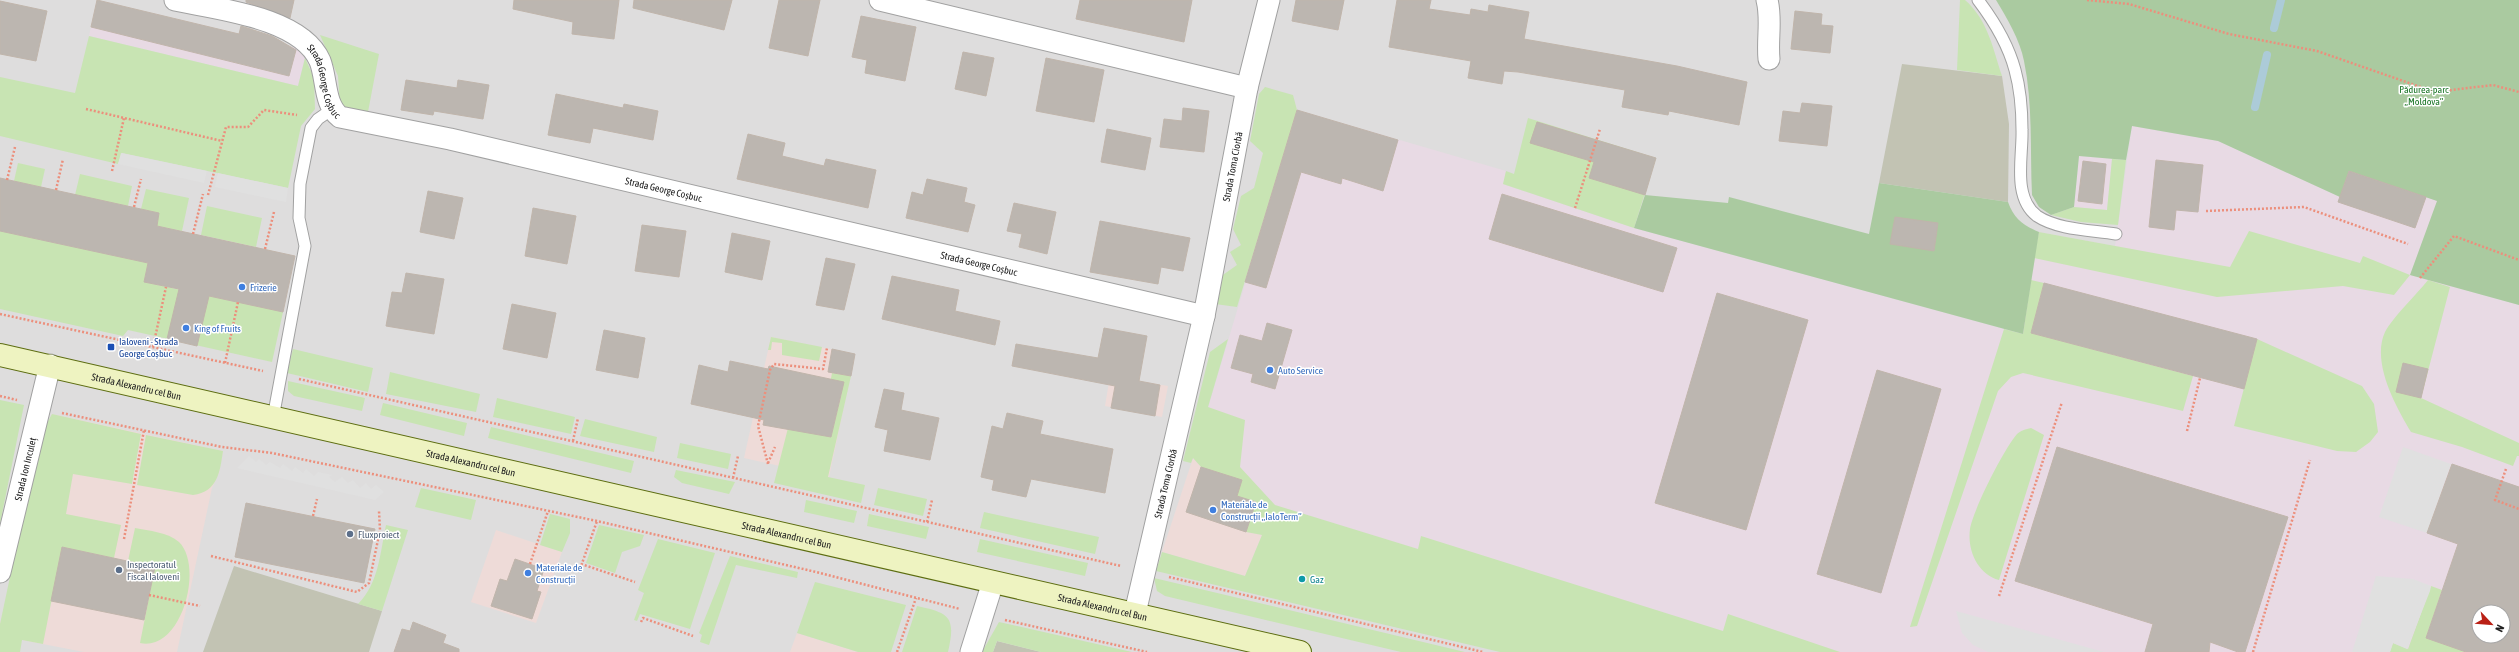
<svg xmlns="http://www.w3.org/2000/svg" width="2519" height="652" font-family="'Asap Condensed',sans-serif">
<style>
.residential{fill:#dedddd;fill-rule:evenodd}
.commercial{fill:#eedbd8}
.industrial{fill:#e8dae4;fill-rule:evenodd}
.construction{fill:#c2c3b3}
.grass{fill:#c8e4b3}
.forest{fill:#aacaa0}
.parking{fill:#e0e0e0}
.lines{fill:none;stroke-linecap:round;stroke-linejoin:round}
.stream{stroke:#accbd8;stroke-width:8}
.building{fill:#bcb6b0;stroke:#c0b5ab;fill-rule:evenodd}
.lane-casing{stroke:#a1a1a1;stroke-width:13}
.street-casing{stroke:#a1a1a1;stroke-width:23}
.secondary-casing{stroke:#5d6d11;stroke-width:24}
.path{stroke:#ec8f7c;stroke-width:2.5;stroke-dasharray:2 2;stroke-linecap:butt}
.lane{stroke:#fff;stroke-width:11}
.street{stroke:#fff;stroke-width:21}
.secondary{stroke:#eef3c1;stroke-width:22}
.shop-dot{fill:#3f7fe0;stroke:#fff;stroke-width:1.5}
.transit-dot{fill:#1a4fb4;stroke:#fff;stroke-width:1.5}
.service-dot{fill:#5c6f8a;stroke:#fff;stroke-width:1.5}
.culture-dot{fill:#0f9aa8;stroke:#fff;stroke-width:1.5}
.labels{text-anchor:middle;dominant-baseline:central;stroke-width:3;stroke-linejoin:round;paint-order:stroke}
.street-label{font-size:10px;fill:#202020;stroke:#fff}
.park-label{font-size:10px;fill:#187425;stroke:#fff}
.shop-label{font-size:10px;fill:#366cbe;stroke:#fff;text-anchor:start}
.transit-label{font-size:10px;fill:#164399;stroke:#fff;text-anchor:start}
.service-label{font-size:10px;fill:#4e5e75;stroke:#fff;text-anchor:start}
.culture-label{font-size:10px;fill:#0d838f;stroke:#fff;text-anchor:start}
</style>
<rect width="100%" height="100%" fill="#efede7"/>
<path class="residential" d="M0 0H2519V652H0ZM2479 612H2503V636H2479Z"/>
<path class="commercial" d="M771 337 855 354 829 477 744 458Z
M1110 376 1168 386 1162 417 1105 406Z
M52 414 223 451 219 473 212 488 177 652H84L22 640 0 624Z
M1193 458 1242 480 1256 502 1262 535 1245 576 1162 552Z
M496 530 562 552 536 623 471 602Z
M797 633 858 652H790Z"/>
<path class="industrial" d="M97 0 296 48 305 58 298 86 89 36Z
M1297 110 1506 171 1503 184 1634 228 2022 334 2039 232 2115 246 2132 126 2218 141 2340 197 2349 171 2438 201 2410 275 2519 305V652H2415L2393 643 2390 652H1631L1280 538 1246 532 1256 502 1237 496 1242 480 1201 467 1193 458ZM2479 612H2503V636H2479Z
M2079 156 2112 159 2107 210 2074 207Z"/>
<path class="construction" d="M1902 64 2002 76 2009 124 2008 202 1879 183Z
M234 566 382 611 369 652H203Z
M997 641 1041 652H993Z"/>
<path class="grass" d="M1960 0H1965C1988 20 1993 49 2002 76L1957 70Z
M320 35 379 54 368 112 340 107 338 76Z
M89 36 298 86 305 58 314 78 315 109 301 126 288 188 122 153 118 164 0 136V77L75 93Z
M1265 87 1293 95 1297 110 1237 307 1215 304 1220 277 1237 265 1230 252 1241 245 1233 229 1241 196 1254 188 1263 153 1250 141 1259 94Z
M1528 118 1656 158 1634 228 1503 184 1506 171 1514 174Z
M2112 159 2126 160 2118 225 2081 222 2051 215 2074 207 2107 210Z
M18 163 45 169 41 187 14 181Z
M80 174 132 186 128 206 75 195Z
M146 189 189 198 182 231 157 226 159 213 141 209Z
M207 206 262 218 256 247 201 235Z
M0 231 148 263 144 282 283 312 272 362 128 330 123 336 0 309Z
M2249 231 2360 263 2363 256 2410 275 2394 295 2343 286 2217 297 2034 258 2039 232 2230 267Z
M2031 280 2044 283 2031 333 2193 376 2183 411 2023 373 2011 377 1998 391 1917 626 1910 627 2004 329 2023 334Z
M2428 280 2450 287 2421 398 2519 443V456H2517L2513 466 2462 447 2411 432C2396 407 2371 362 2385 332 2392 318 2417 294 2428 280Z
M771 337 822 347 819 361 782 355V343L772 342 771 350H768Z
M1228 339 1208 407 1245 420 1240 467 1275 505 1418 549 1421 536 1723 631 1728 614 1840 652H1500L1156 571 1162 552 1245 576 1262 535 1246 532 1256 502 1237 496 1241 480 1201 467 1193 458 1191 463 1183 461 1210 352Z
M2257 339 2362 386 2374 404 2378 432 2370 442 2356 452 2337 451 2234 426Z
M293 349 373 368 368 392 287 373Z
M390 372 480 394 476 412 386 394Z
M832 373 851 376 828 477 865 485 861 503 774 483 788 428 831 437 842 392 829 389Z
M288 381 365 398 362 411 294 396 288 391Z
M497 398 575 417 571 434 493 417Z
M0 400 24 405 0 524Z
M383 403 467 423 464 436 380 415Z
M52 414 141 434 132 484 73 474 66 514 121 525 114 558 62 547 43 644 22 640 20 652H0V624L38 445 42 432Z
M585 419 657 437 654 452 580 436Z
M491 427 634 461 631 473 488 438Z
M2031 428 2044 435 1999 580C1978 574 1967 551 1970 529 1973 510 2004 449 2017 434 2020 431 2026 429 2031 428Z
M146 435 223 451C220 471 218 492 193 495L137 485Z
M680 443 731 454 728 469 677 458Z
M676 470 735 482 729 494 682 483 674 477Z
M421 488 476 500 471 520 415 507Z
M878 488 927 499 923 516 874 505Z
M806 500 857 511 854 523 804 512Z
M984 512 1099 537 1095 554 980 528Z
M550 514 570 519V533L562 552 540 545Z
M869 514 929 527 926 539 867 526Z
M386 525 408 530 382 611 358 604C379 583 380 553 386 525Z
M599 525 644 535 640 546 622 552 615 573 586 563Z
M135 528C149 531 168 532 179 542 204 566 182 652 140 643L155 567 128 561Z
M658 539 715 553 690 629 640 614 637 621 634 620 644 593 638 590Z
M980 539 1088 563 1085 576 977 552Z
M730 556 798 572 797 578 736 565 709 645 700 642 702 635 699 633Z
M1154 578 1465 652H1401L1165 596 1157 591Z
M815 582 906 605 891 652H858L797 633Z
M2431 586 2442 590 2426 638 2466 652H2390L2393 643 2408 649Z
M917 606C950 613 956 617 948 652H902Z
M999 622 1132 652H1041L997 641 993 652H982Z"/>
<path class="forest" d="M1996 0H2519V305L2410 275 2437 201 2349 171 2340 197 2218 141 2132 126 2126 160 2079 156 2074 207 2051 215 2039 207 2032 195C2030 151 2033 104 2024 61 2020 40 2007 18 1996 0Z
M1879 183 2008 202C2014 219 2023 225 2039 232L2023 334 1634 228 1645 195 1728 203 1729 197 1869 234Z"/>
<path class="parking" d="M121 153 207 171 204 183 118 164Z
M218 173 288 188 286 202 215 187Z
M2403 447 2451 464 2427 533 2379 517Z
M249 456 256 462 259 459 266 465 270 462 280 468 283 464 292 471 295 467 303 473 306 469 314 476 318 472 332 475 329 477 335 482 342 477 348 483 353 480 360 488 366 483 371 489 376 485 384 492 375 500 237 468Z
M2376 576 2413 579 2431 586 2430 591 2407 649 2393 643 2390 652H2352Z
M1956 611 2104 652H1988L1973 645 1962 633Z"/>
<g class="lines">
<path class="stream" d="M2274 28 2281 0
M2255 107 2267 55"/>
</g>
<path class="building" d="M97 0 239 34 241 26 272 36 296 50 289 76 91 27Z
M246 0H294L290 18 246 2Z
M514 0H619L614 39 572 34 573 22 513 9Z
M634 0H732L724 30 633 8Z
M779 0H820L808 56 769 48Z
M1080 0H1192L1184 42 1076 19Z
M1296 0H1344L1338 30 1292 21Z
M1397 0H1431L1429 9 1470 15 1471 9 1488 12 1489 5 1529 12 1524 39 1677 66 1747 82 1739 125 1669 111 1668 115 1622 107 1625 90 1518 72 1504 71 1502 84 1468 78 1471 61 1389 47Z
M0 1 47 11 36 61 0 54Z
M1795 11 1822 14 1821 25 1833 26 1830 53 1791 49Z
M861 16 916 27 905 81 865 73 867 60 852 57Z
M963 52 994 58 986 96 955 89Z
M1046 58 1104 70 1094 122 1036 111Z
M406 80 457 88 458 80 489 85 483 119 434 111 433 115 401 110Z
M556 94 623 108 624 104 658 111 653 140 593 128 590 143 548 135Z
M1802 103 1832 106 1827 146 1779 141 1783 111 1800 113Z
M1183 108 1209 111 1204 152 1160 147 1164 119 1182 121Z
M1297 110 1398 140 1383 191 1342 178 1341 184 1301 172 1266 288 1245 282Z
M1537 122 1656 158 1645 195 1589 178 1594 162 1530 143Z
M1107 129 1151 138 1145 170 1101 162Z
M748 134 785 143 782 156 824 166 826 159 876 170 868 208 737 179Z
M2156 160 2203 165 2198 212 2176 210 2174 230 2149 227Z
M2083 161 2106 164 2102 204 2078 201Z
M2349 171 2426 197 2415 228 2338 202Z
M0 178 159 213 157 226 295 256 283 312 209 296 197 346 167 339 179 289 144 282 148 263 0 231Z
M927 179 967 188 964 202 975 205 968 232 906 218 912 192 923 195Z
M428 191 463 198 454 239 420 232Z
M1502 194 1677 248 1663 292 1489 239Z
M1014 203 1056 212 1047 254 1019 247 1022 234 1007 231Z
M533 208 576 216 567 264 525 256Z
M1895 217 1938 223 1934 251 1890 244Z
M1100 221 1190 238 1183 271 1161 267 1158 284 1090 272Z
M642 225 686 231 679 277 635 271Z
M732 233 770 241 762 280 725 272Z
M826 258 855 264 844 310 816 305Z
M406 273 444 279 434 334 386 326 392 292 402 293Z
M892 276 959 290 955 311 1000 321 995 345 882 319Z
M2044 283 2257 339 2244 389 2031 333Z
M1717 293 1808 320 1746 530 1655 503Z
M512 304 556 313 547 358 503 349Z
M1267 323 1292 330 1275 389 1251 382 1253 374 1231 368 1240 335 1262 341Z
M1104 328 1147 336 1139 381 1160 385 1155 416 1111 408 1115 386 1012 366 1016 344 1098 358Z
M604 330 645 338 638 378 596 370Z
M832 349 855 354 851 376 828 372Z
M730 361 768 369 769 366 844 382 831 437 763 425 764 420 691 404 699 365 728 372Z
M2403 363 2428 369 2421 398 2396 392Z
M1877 370 1941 389 1881 593 1817 574Z
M884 389 904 393 901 410 939 418 930 460 884 451 888 430 875 427Z
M1007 413 1043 421 1040 434 1113 449 1105 493 1031 479 1026 497 992 490 994 480 981 477 992 426 1003 429Z
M2057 447 2288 517 2245 652H2238L2210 642 2209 652H2145L2153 624 2015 581Z
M2452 464 2519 487V652H2466L2426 638 2458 544 2427 533ZM2479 612H2503V636H2479Z
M1201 467 1242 480 1237 496 1256 502 1246 532 1186 512Z
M246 503 375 529 364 583 235 557Z
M62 547 155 567 144 620 51 601Z
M515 559 544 569 537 591 541 592 532 619 491 606 500 579 507 581Z
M413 622 446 635 443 643 459 649V652H394L402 629 410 631Z"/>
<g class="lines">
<defs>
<path id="lane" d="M1978 0C1994 21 2008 44 2015 70 2020 88 2022 111 2022 130 2023 156 2012 197 2037 216 2058 230 2092 230 2116 234
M273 418 305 246 299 218 300 184 311 128 318 119 331 110"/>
<g id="street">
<path id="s1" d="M175 0C216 9 301 17 320 61 327 79 324 105 340 117L450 139 1204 316"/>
<path d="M880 0 1247 88"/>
<path d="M1767 0C1772 19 1767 39 1769 59"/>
<path id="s2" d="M0 572 50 365"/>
<path id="s3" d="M1135 613 1204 316 1247 88 1269 0"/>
<path d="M971 652 993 582"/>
</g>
<g id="secondary">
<path id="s4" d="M0 355 1300 652"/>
</g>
</defs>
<use href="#lane" class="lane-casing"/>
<use href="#street" class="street-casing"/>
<use href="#secondary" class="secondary-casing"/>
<path class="path" d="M2087 0 2129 4 2229 34 2317 51 2435 92 2493 85 2519 92
M86 109 222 141
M112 171 124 118
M7 180 15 147
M56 190 63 159
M208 195 226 127H248L264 110 297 115
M134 207 141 179
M1575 208 1600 129
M2206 211 2304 207 2408 244
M193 234 203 194
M265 249 274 212
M2420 278 2454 236 2519 260
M0 314 263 371
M153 347 166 287
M225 363 238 302
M299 379 1121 566
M0 396 17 400
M62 413 222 447 272 453 597 521 816 572 960 609
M2187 431 2200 378
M573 441 578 418
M768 463 775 447
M768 464 758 426 770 370 774 364 823 369 827 348
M2506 469 2495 500 2519 509
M733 478 738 456
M313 516 317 499
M927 522 932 500
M124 539 144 430
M211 556 357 592 369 583 380 530 379 511
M530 564 548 511
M581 564 635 582
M580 569 597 521
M1169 577 1483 652
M149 595 200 606
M1999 596 2062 402
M1005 620 1147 652
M641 622 643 618 693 636
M897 652 916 598
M2253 652 2310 460"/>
<use href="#lane" class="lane"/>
<use href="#street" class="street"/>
<use href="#secondary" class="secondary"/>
</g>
<g class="shop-dot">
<circle cx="242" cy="287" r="4"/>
<circle cx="186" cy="328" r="4"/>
<circle cx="1270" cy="370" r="4"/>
<circle cx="1213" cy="510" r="4"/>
<circle cx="528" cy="573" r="4"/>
</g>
<rect class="transit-dot" x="107" y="343" width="8" height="8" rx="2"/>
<g class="service-dot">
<circle cx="350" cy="534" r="4"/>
<circle cx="119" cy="570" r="4"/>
</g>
<circle class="culture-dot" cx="1302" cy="579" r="4"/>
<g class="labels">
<g class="street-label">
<text stroke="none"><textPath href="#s1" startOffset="183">Strada George Coșbuc</textPath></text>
<text stroke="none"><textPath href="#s3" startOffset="457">Strada Toma Ciorbă</textPath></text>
<text stroke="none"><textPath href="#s1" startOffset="555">Strada George Coșbuc</textPath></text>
<text stroke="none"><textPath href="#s1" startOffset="879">Strada George Coșbuc</textPath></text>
<text stroke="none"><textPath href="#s4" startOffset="140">Strada Alexandru cel Bun</textPath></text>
<text stroke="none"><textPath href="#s4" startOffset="483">Strada Alexandru cel Bun</textPath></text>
<text stroke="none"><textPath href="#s2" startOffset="106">Strada Ion Inculeț</textPath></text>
<text stroke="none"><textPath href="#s3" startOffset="133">Strada Toma Ciorbă</textPath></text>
<text stroke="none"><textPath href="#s4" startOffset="807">Strada Alexandru cel Bun</textPath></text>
<text stroke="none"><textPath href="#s4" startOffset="1131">Strada Alexandru cel Bun</textPath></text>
</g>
<g class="park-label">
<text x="2424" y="89">Pădurea-parc<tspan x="2424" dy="12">„Moldova”</tspan></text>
</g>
<g class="shop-label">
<text x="250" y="287">Frizerie</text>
<text x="194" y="328">King of Fruits</text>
<text x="1278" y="370">Auto Service</text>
<text x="1221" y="504">Materiale de<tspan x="1221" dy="12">Construcții „IaloTerm”</tspan></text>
<text x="536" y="567">Materiale de<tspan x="536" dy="12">Construcții</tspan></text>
</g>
<g class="transit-label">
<text x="119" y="341">Ialoveni - Strada<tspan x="119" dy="12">George Coșbuc</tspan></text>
</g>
<g class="service-label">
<text x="358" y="534">Fluxproiect</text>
<text x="127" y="564">Inspectoratul<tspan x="127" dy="12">Fiscal Ialoveni</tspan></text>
</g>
<g class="culture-label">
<text x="1310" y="579">Gaz</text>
</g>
</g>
<g transform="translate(2491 624) rotate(116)"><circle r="19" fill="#ffffff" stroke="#a6a6a6"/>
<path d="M0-3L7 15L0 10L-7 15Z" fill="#ba2015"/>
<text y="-6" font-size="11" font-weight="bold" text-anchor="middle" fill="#202020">N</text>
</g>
</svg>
